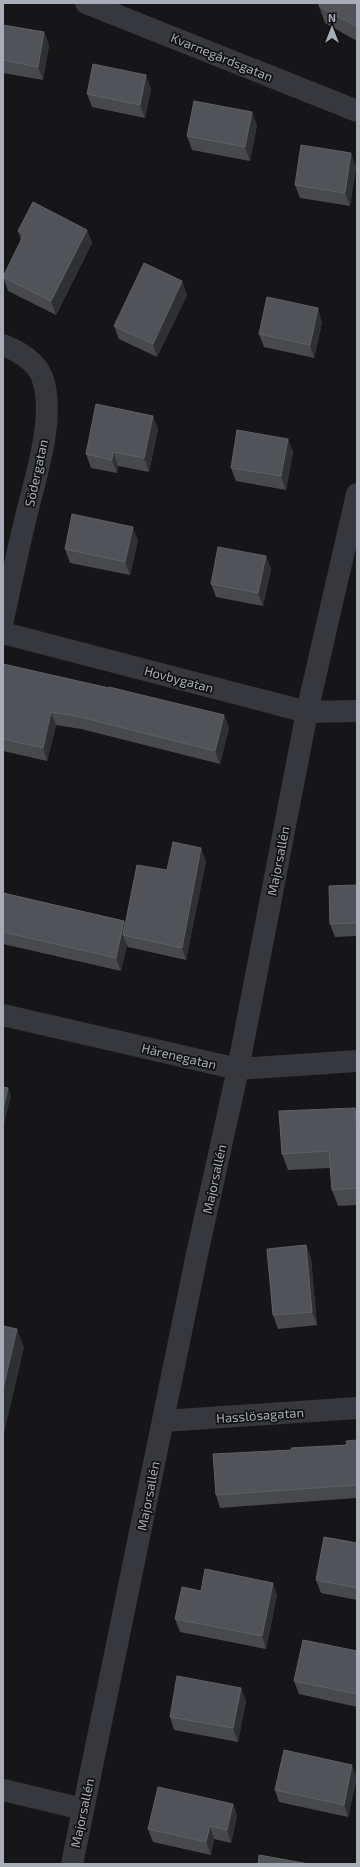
<svg xmlns="http://www.w3.org/2000/svg" width="360" height="1867" font-family="'Exo 2',sans-serif">
<style>
.lines{fill:none;stroke-linecap:round;stroke-linejoin:round}
.minor{stroke:#37383d;stroke-width:22}
.wall{fill:#47494d}
.shaded-wall{fill:#2f3033}
.building{fill:#525359;stroke:#5f6168}
.labels{text-anchor:middle;dominant-baseline:central;stroke-width:3.5;stroke-linejoin:round;paint-order:stroke}
.street-label{font-size:13px;fill:#a8adb8;stroke:#111113}
</style>
<rect width="100%" height="100%" fill="#161618"/>
<g class="lines">
<path class="minor" d="M86 3 357 111
M3 345C17 350 37 362 42 377 57 416 34 481 25 521 17 554 10 587 3 620
M3 633 307 712 357 711
M3 1015 238 1069 357 1061
M163 1421 357 1408
M3 1790 83 1809
M72 1864 197 1254 238 1069 307 712 357 494"/>
</g>
<path class="wall" d="M357 3V41L325 23 319 6Z
M3 25 44 32 49 45 43 80 3 73Z
M151 89 145 118 92 107 87 94Z
M257 125 250 161 192 150 187 136Z
M356 166 350 206 300 198 295 185Z
M87 230 92 243 56 315 8 291 3 277 21 240 18 231Z
M182 281 187 295 157 357 119 339 114 326Z
M322 322 314 358 264 347 259 334Z
M153 416 158 429 149 472 118 466 117 473 91 468 86 454Z
M288 439 293 452 286 490 236 481 231 468Z
M138 540 130 575 70 563 65 549Z
M266 556 271 569 263 606 216 597 211 584Z
M3 664 224 715 229 728 220 764 81 729 56 725 47 761 3 751Z
M206 861 186 960 128 947 127 945 121 971 3 944V893L124 921 125 923 167 870Z
M357 885V936L335 937 330 924Z
M357 1113V1205L338 1206 332 1190 330 1168 288 1170 282 1154Z
M306 1245 311 1259 317 1325 278 1329 273 1315Z
M357 1440V1498L220 1508 216 1495Z
M357 1543V1600L321 1593 316 1580Z
M201 1591 277 1595 266 1649 180 1632 175 1619Z
M357 1651V1707L299 1694 294 1681Z
M241 1688 246 1701 238 1742 174 1730 170 1717Z
M357 1777 348 1817 279 1802 275 1790Z
M233 1804 237 1816 231 1843 214 1839 211 1855 153 1842 148 1829Z"/>
<path class="shaded-wall" d="M44 32 49 45 43 80 38 67Z
M146 75 151 89 145 118 140 105Z
M252 112 257 125 250 161 245 147Z
M351 153 356 166 350 206 345 193Z
M87 230 92 243 56 315 51 301Z
M182 281 187 295 157 357 153 344Z
M318 308 322 322 314 358 310 345Z
M153 416 158 429 149 472 144 458Z
M288 439 293 452 286 490 281 476Z
M113 452 118 466 117 473 112 460Z
M133 527 138 540 130 575 125 562Z
M266 556 271 569 263 606 258 593Z
M51 712 56 725 47 761 43 748Z
M224 715 229 728 220 764 215 751Z
M201 848 206 861 186 960 182 948Z
M124 921 129 934 123 935 127 945 121 971 116 958Z
M8 1088 11 1096 3 1128V1109Z
M355 1108 357 1113V1136Z
M306 1245 311 1259 317 1325 312 1312Z
M17 1329 24 1348 3 1438V1389Z
M273 1583 277 1595 266 1649 262 1636Z
M241 1688 246 1701 238 1742 233 1728Z
M352 1765 357 1777 348 1817 344 1805Z
M233 1804 237 1816 231 1843 227 1830Z
M210 1826 214 1839 211 1855 206 1842Z"/>
<path class="building" d="M320 3H357V27L319 6Z
M3 25 44 32 38 67 3 60Z
M93 64 146 75 140 105 87 94Z
M194 101 252 112 245 147 187 136Z
M301 145 351 153 345 193 295 185Z
M33 202 87 230 51 301 3 277 24 234 18 231Z
M144 263 182 281 153 344 114 326Z
M267 297 318 308 310 345 259 334Z
M96 404 153 416 144 458 113 452 112 460 86 454Z
M237 430 288 439 281 476 231 468Z
M72 514 133 527 125 562 65 549Z
M218 547 266 556 258 593 211 584Z
M3 664 109 688V687L224 715 215 751 76 716 51 712 43 748 3 739Z
M173 842 201 848 182 948 123 935 137 865 167 870Z
M357 885V923L330 924 329 886Z
M3 893 124 921 116 958 3 932Z
M3 1087 8 1088 3 1109Z
M355 1108 357 1135V1188L332 1190 329 1151 282 1154 279 1111Z
M306 1245 312 1312 273 1315 267 1249Z
M3 1326 17 1329 3 1389Z
M357 1440V1485L216 1495 213 1454 292 1450 291 1448 347 1445 346 1441Z
M324 1537 357 1543V1588L316 1580Z
M205 1569 273 1583 262 1636 175 1619 182 1587 201 1591Z
M303 1640 357 1651V1694L294 1681Z
M177 1676 241 1688 233 1728 170 1717Z
M284 1750 352 1765 344 1805 275 1790Z
M158 1787 233 1804 227 1830 210 1826 206 1842 148 1829Z
M259 1855 309 1864H258Z"/>
<g class="labels">
<g class="street-label">
<text transform="translate(222 57) rotate(22)">Kvarnegårdsgatan</text>
<text transform="translate(36 473) rotate(-78)">Södergatan</text>
<text transform="translate(179 679) rotate(15)">Hovbygatan</text>
<text transform="translate(278 861) rotate(-79)">Majorsallén</text>
<text transform="translate(179 1056) rotate(13)">Härenegatan</text>
<text transform="translate(214 1179) rotate(-78)">Majorsallén</text>
<text transform="translate(260 1415) rotate(-4)">Hasslösagatan</text>
<text transform="translate(148 1496) rotate(-79)">Majorsallén</text>
<text transform="translate(82 1813) rotate(-78)">Majorsallén</text>
</g>
</g>
<rect width="360" height="1867" fill="none" stroke="#a8adb8" stroke-width="8"/>
<g transform="translate(332 28)" stroke="#111113" stroke-width="3" paint-order="stroke">
<path d="M0-3L7 15L0 10L-7 15Z" fill="#a8adb8"/>
<text y="-6" font-size="11" font-weight="bold" text-anchor="middle" fill="#a8adb8">N</text>
</g>
</svg>
